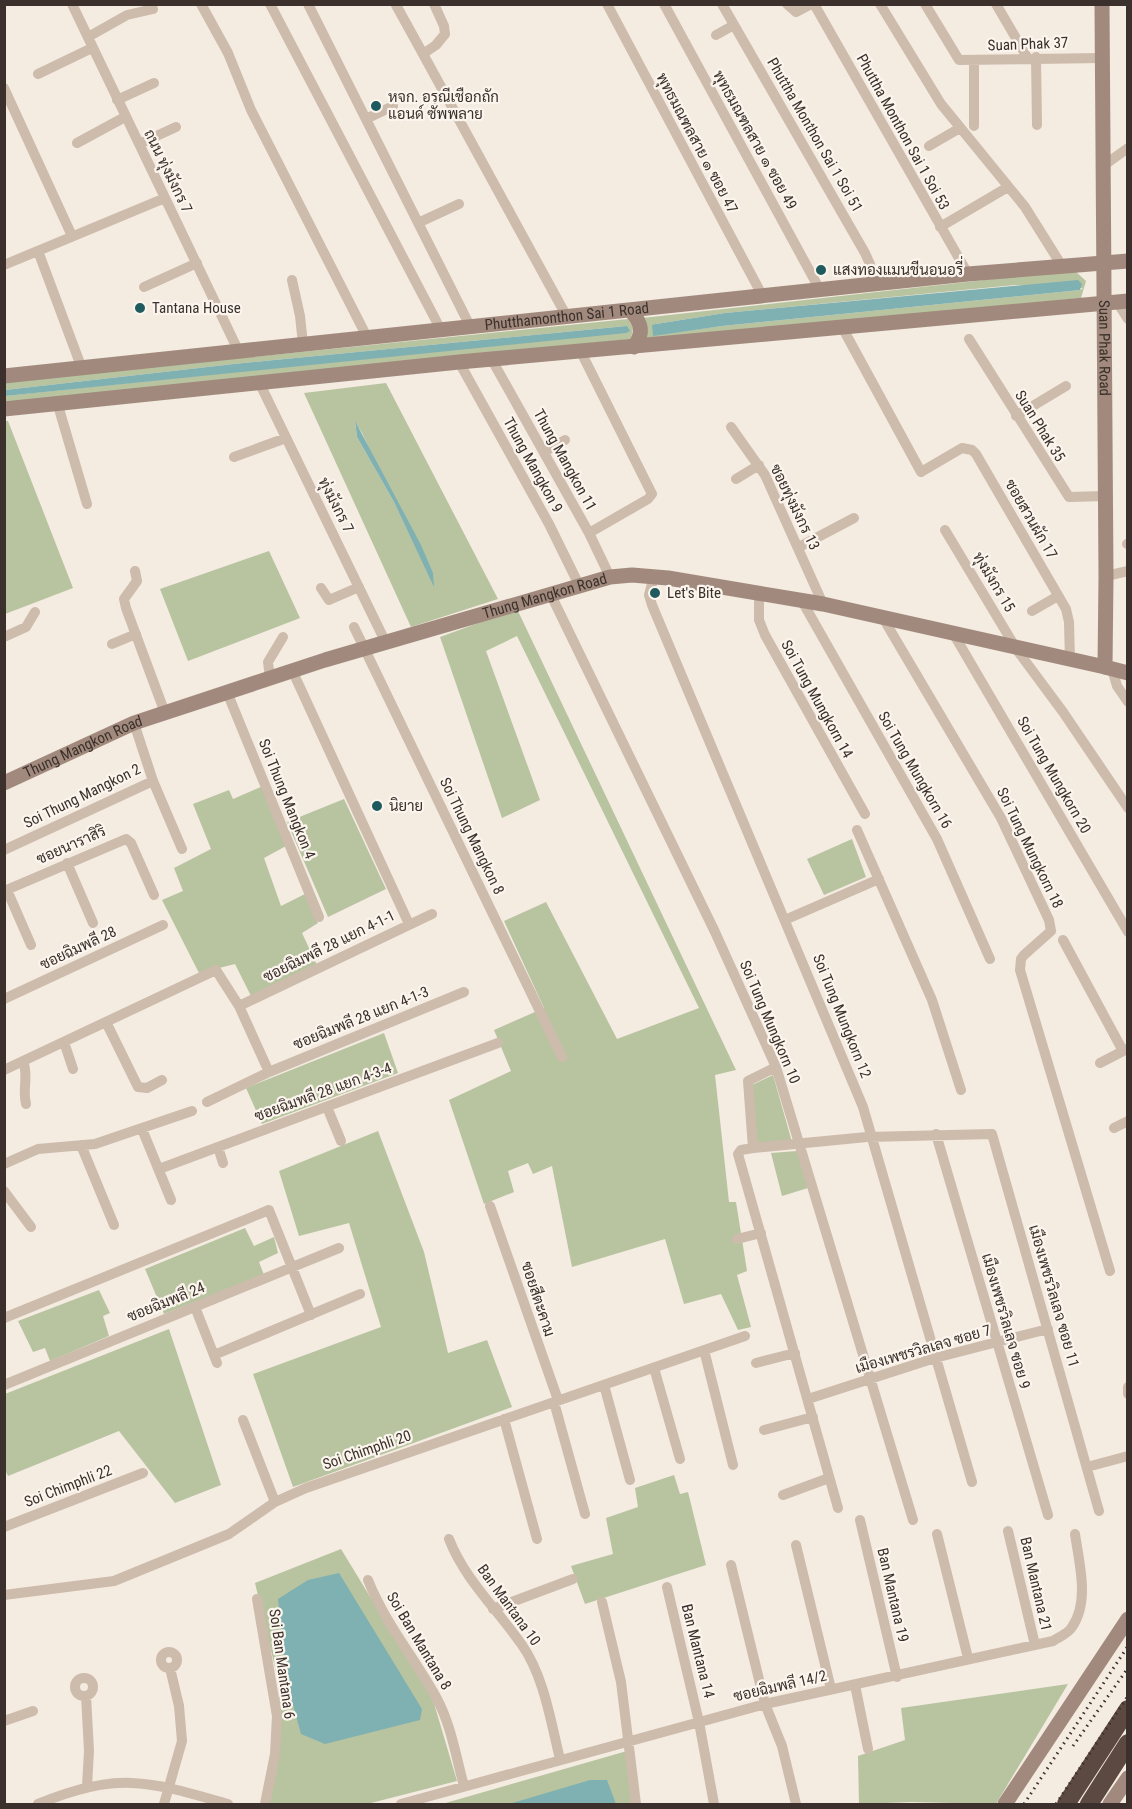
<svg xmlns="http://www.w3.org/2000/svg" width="1132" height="1809" font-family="'Roboto Condensed',Sarabun,sans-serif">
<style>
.green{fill:#b8c4a0;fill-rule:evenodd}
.water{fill:#7fb0b2}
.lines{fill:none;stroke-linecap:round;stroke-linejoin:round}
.street{stroke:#cdbbac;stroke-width:10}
.secondary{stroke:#a18a7d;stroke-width:15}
.highway{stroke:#5c4a42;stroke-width:18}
.rail{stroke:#3b302b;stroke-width:3;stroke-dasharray:1.5 4.5;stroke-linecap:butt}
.poi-dot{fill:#1f5a5e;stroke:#fbf5ee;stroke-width:2}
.labels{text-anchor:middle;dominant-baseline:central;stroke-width:4.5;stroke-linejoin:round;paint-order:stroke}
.street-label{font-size:15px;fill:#3b302b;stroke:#fbf5ee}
.poi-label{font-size:15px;fill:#3b302b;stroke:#fbf5ee;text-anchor:start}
</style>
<rect width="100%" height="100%" fill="#f4ebe1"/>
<path class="green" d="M1074 270 1086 281 1081 298 644 342 642 318ZM1015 285 1083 288 1080 290 722 326 654 335 656 324 725 313Z
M628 319 633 328 631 339 5 403 4 396 359 359 627 326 234 364 5 390V382Z
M386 383 498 599 411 627 304 393ZM355 422 362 433 434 585 394 502 357 437Z
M5 421H8L73 588 5 614Z
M269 551 300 618 188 661 160 589Z
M517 609 736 1070 715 1075 729 1202H736L747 1271 737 1275 751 1327 738 1330 721 1294 684 1304 665 1239 572 1267 552 1166 533 1174 528 1163 508 1171 514 1192 484 1204 449 1100 511 1071 494 1030 544 1008 504 921 546 902 617 1039 699 1008 517 636 486 651 540 800 502 818 440 637Z
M263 786 286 846 264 858 281 906 305 894 318 923 302 933 317 965 251 996 235 964 199 973 162 900 183 891 174 868 211 849 193 804 229 790 233 799Z
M344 799 386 889 328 917 287 822Z
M852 839 866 877 824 895 807 859Z
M384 1033 398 1073 262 1124 246 1088Z
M773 1075 792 1142 757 1144 750 1086Z
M378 1131 424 1252 448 1353 487 1340 512 1407 293 1487 253 1374 381 1327 349 1223 299 1236 279 1171Z
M797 1151 808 1188 782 1196 771 1153Z
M245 1228 254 1246 274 1237 278 1253 259 1262 264 1275 164 1314 145 1269Z
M99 1290 110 1313 103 1316 109 1336 50 1361 45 1348 33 1352 18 1321Z
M169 1329 221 1485 175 1503 119 1431 8 1476 4 1468 5 1394Z
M674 1475 680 1494 688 1492 706 1565 585 1604 571 1566 613 1554 606 1518 638 1507 635 1488Z
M341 1549 433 1700 457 1781 367 1804H269L279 1696 277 1676 255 1583Z
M1068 1684 996 1804 911 1802 859 1804 858 1756 905 1740 901 1708Z
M627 1751 633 1804H442Z"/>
<path class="water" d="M1078 280 1082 284 1080 290 722 326 653 336 652 325 656 324 725 313Z
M627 326 630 331 626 333 5 396V390L234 364Z
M355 421 421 545 433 573 434 587 394 502 357 437Z
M339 1573 422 1709 420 1720 325 1744 301 1734 287 1683 278 1599 308 1580Z
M590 1780H607L616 1804H509Z"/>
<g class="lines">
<path class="street" d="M72 4 238 350
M201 4 228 53 251 110 367 337
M270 4 441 330
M308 4 471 328
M434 4 444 26 445 34 436 45 423 54 567 317
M607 4 762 295
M664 4 820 290
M722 4 865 253 870 264V285
M787 4 796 12 811 4
M814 4 968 274
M880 4 941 104 1025 207 1062 266
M925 4 959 60 1102 58
M996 4 1027 57
M396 5 423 54
M716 35 734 25
M88 37 127 15 153 9
M1036 57 1037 125
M974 60V126
M38 74 92 48
M4 88 72 236
M117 100 154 83
M368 118 393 106
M77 143 125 117
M139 144 176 127
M929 146 960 128
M1103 166 1128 148
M420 222 459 204
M940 227 1008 187
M38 251 81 366
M4 265 165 198
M292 280 300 316 303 344
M144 287 197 263
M1117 302 1128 319
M842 327 921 472 962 448 972 450 976 454 1066 609 1069 622 1070 661
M969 339 1069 497 1105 496
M581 352 652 494 648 499 589 533
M492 360 589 533 610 577
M459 362 549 524 579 585
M259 382 385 641
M57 402 87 504
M1016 416 1066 386
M731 427 765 475 823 604
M544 452 565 440
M234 457 286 438
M736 479 759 465
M945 530 1017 650 1063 712 1128 808
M1127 544H1128
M799 547 854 518
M135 571 137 581 124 599 126 608 165 713
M654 576 649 595 652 605 863 1107 972 1482
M1106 576 1128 571
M321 588 329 600 359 587
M550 593 715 932 776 1067 913 1520
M759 594V620L765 635 865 814
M802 601 937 839 990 959
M1032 611 1058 596
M883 618 1001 818 1049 920 1051 931 1024 955 1021 959 1020 970 1110 1271
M354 627 562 1057
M953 633 1128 932
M4 637 26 627 35 612
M112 644 136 634
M1112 669 1117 686 1128 702
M292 670 409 924
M270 678 268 662 283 637
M227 692 319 917
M153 781 182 849
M857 830 932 1000 961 1090
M4 850 153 781 134 723
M67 863 93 923
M7 890 31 945
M4 891 126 839 131 843 154 895
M787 919 879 879
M1063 940 1123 1051
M4 999 163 925
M239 1006 432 914
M106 1022 138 1087 147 1088 162 1080
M64 1042 73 1069
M23 1061C29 1076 22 1089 26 1104
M1100 1063 1127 1049
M4 1070 216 970 239 1006 269 1072
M207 1102 269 1072 464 992
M327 1107 341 1141
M1114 1128 1128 1121
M142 1129 171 1200
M936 1134 1048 1515
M81 1145 114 1225
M218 1147 223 1163
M753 1148 748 1081 776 1067
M4 1164 38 1149 95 1144 192 1111
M159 1169 498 1043
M4 1191 31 1227
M490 1206 558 1400
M737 1239 761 1233
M195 1307 217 1363
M4 1318 269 1210 311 1315
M704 1350 733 1465
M214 1355 360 1294
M756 1363 795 1353
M654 1368 680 1459
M4 1385 339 1248
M604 1385 630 1480
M1128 1387V1394
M808 1399 935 1358 1048 1329
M554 1402 585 1514
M504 1419 537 1539
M243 1420 275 1502
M764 1430 813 1417
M1087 1467 1128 1456
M783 1495 829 1478
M838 1508 738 1154 741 1150 753 1148 867 1137 992 1134 1099 1511
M860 1520 897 1677
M4 1527 143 1473
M1008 1531 1035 1645
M937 1534 968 1658
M449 1539C465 1580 497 1609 522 1645 544 1676 551 1723 560 1759
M796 1545 831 1689
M731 1565 765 1704 782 1746 796 1804
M368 1580C385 1623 414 1657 436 1697 451 1724 456 1757 464 1786
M667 1587 699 1722 714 1804
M4 1595 114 1581 229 1534 275 1502 306 1488 745 1336
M257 1599 277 1716 275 1754 265 1804
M602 1602 621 1682 636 1804
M493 1609 573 1579
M161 1660a8 8 0 1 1 16 0a8 8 0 1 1-16 0Z
M75 1687a9 9 0 1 1 18 0a9 9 0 1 1-18 0Z
M855 1685 868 1749
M86 1696 89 1751 87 1786
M4 1721 33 1711
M38 1804C119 1771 148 1781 228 1804
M164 1804 182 1741 179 1706 170 1668
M401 1804 765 1704 1053 1641C1059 1637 1069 1633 1072 1627 1090 1602 1079 1562 1075 1534"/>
<g class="secondary">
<path id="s1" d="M1102 4 1106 576 1105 667 1128 673"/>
<path d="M631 311C642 324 644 333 634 347"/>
<path id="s2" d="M4 376 968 274 1128 261"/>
<path d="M4 409 459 362 1128 301"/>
<path id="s3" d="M4 783 134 723 325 660 610 577 632 575 668 578 823 604 1105 667"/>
<path d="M1005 1804 1128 1619"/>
<path d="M1110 1804 1128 1778"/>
</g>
<path class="highway" d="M1066 1804 1128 1709
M1089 1804 1128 1743"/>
<path class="rail" d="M1073 1746 1128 1668
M1024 1804 1128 1646
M1056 1804 1128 1696"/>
</g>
<g class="poi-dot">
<circle cx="376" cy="106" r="6"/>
<circle cx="821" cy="270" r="6"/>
<circle cx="140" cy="308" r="6"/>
<circle cx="655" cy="593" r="6"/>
<circle cx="377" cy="806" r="6"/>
</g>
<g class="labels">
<g class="street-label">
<text transform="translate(1028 44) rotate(-2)">Suan Phak 37</text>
<text transform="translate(903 132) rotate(61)">Phuttha Monthon Sai 1 Soi 53</text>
<text transform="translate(815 135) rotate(60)">Phuttha Monthon Sai 1 Soi 51</text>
<text transform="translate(755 140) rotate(61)">พุทธมณฑลสาย ๑ ซอย 49</text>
<text transform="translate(697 143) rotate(62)">พุทธมณฑลสาย ๑ ซอย 47</text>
<text transform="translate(168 171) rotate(64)">ถนน ทุ่งมังกร 7</text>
<text stroke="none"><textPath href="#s2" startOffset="566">Phutthamonthon Sai 1 Road</textPath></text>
<text stroke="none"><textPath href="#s1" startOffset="344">Suan Phak Road</textPath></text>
<text transform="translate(1040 426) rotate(58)">Suan Phak 35</text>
<text transform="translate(565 460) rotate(61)">Thung Mangkon 11</text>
<text transform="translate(533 465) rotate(61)">Thung Mangkon 9</text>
<text transform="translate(336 505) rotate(63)">ทุ่งมังกร 7</text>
<text transform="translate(795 507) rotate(64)">ซอยทุ่งมังกร 13</text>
<text transform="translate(1031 519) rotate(60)">ซอยสวนผัก 17</text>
<text transform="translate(994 582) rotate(59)">ทุ่งมังกร 15</text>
<text stroke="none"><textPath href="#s3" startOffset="573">Thung Mangkon Road</textPath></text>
<text transform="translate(817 699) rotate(61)">Soi Tung Mungkorn 14</text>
<text stroke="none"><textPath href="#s3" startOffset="87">Thung Mangkon Road</textPath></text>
<text transform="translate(915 770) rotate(60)">Soi Tung Mungkorn 16</text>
<text transform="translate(1054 775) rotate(60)">Soi Tung Mungkorn 20</text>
<text transform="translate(82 796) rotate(-26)">Soi Thung Mangkon 2</text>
<text transform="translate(287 799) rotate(68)">Soi Thung Mangkon 4</text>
<text transform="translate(472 836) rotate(64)">Soi Thung Mangkon 8</text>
<text transform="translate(71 845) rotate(-24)">ซอยนาราสิริ</text>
<text transform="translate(1030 848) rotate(64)">Soi Tung Mungkorn 18</text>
<text transform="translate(329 946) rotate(-26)">ซอยฉิมพลี 28 แยก 4-1-1</text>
<text transform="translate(78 948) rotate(-25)">ซอยฉิมพลี 28</text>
<text transform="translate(842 1016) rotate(68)">Soi Tung Mungkorn 12</text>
<text transform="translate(361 1018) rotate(-22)">ซอยฉิมพลี 28 แยก 4-1-3</text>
<text transform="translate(770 1022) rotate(67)">Soi Tung Mungkorn 10</text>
<text transform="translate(323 1092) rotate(-20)">ซอยฉิมพลี 28 แยก 4-3-4</text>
<text transform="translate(1054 1296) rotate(74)">เมืองเพชรวิลเลจ ซอย 11</text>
<text transform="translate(538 1299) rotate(72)">ซอยสีตะคาม</text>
<text transform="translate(166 1302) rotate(-22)">ซอยฉิมพลี 24</text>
<text transform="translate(1006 1321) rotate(74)">เมืองเพชรวิลเลจ ซอย 9</text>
<text transform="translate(923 1349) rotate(-16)">เมืองเพชรวิลเลจ ซอย 7</text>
<text transform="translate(367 1450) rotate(-19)">Soi Chimphli 20</text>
<text transform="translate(68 1486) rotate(-21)">Soi Chimphli 22</text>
<text transform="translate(1036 1584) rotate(77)">Ban Mantana 21</text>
<text transform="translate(893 1595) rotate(77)">Ban Mantana 19</text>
<text transform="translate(509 1605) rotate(54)">Ban Mantana 10</text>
<text transform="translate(419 1641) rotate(59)">Soi Ban Mantana 8</text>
<text transform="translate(698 1651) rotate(76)">Ban Mantana 14</text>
<text transform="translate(282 1664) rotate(82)">Soi Ban Mantana 6</text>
<text transform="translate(780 1686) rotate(-13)">ซอยฉิมพลี 14/2</text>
</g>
<g class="poi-label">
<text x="388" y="97">หจก. อรุณีเชือกถัก<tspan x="388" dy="17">แอนด์ ซัพพลาย</tspan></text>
<text x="833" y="270">แสงทองแมนชีนอนอรี่</text>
<text x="152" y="308">Tantana House</text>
<text x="667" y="593">Let's Bite</text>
<text x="389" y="806">นิยาย</text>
</g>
</g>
<rect width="1132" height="1809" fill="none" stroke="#3b302b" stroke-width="12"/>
</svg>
